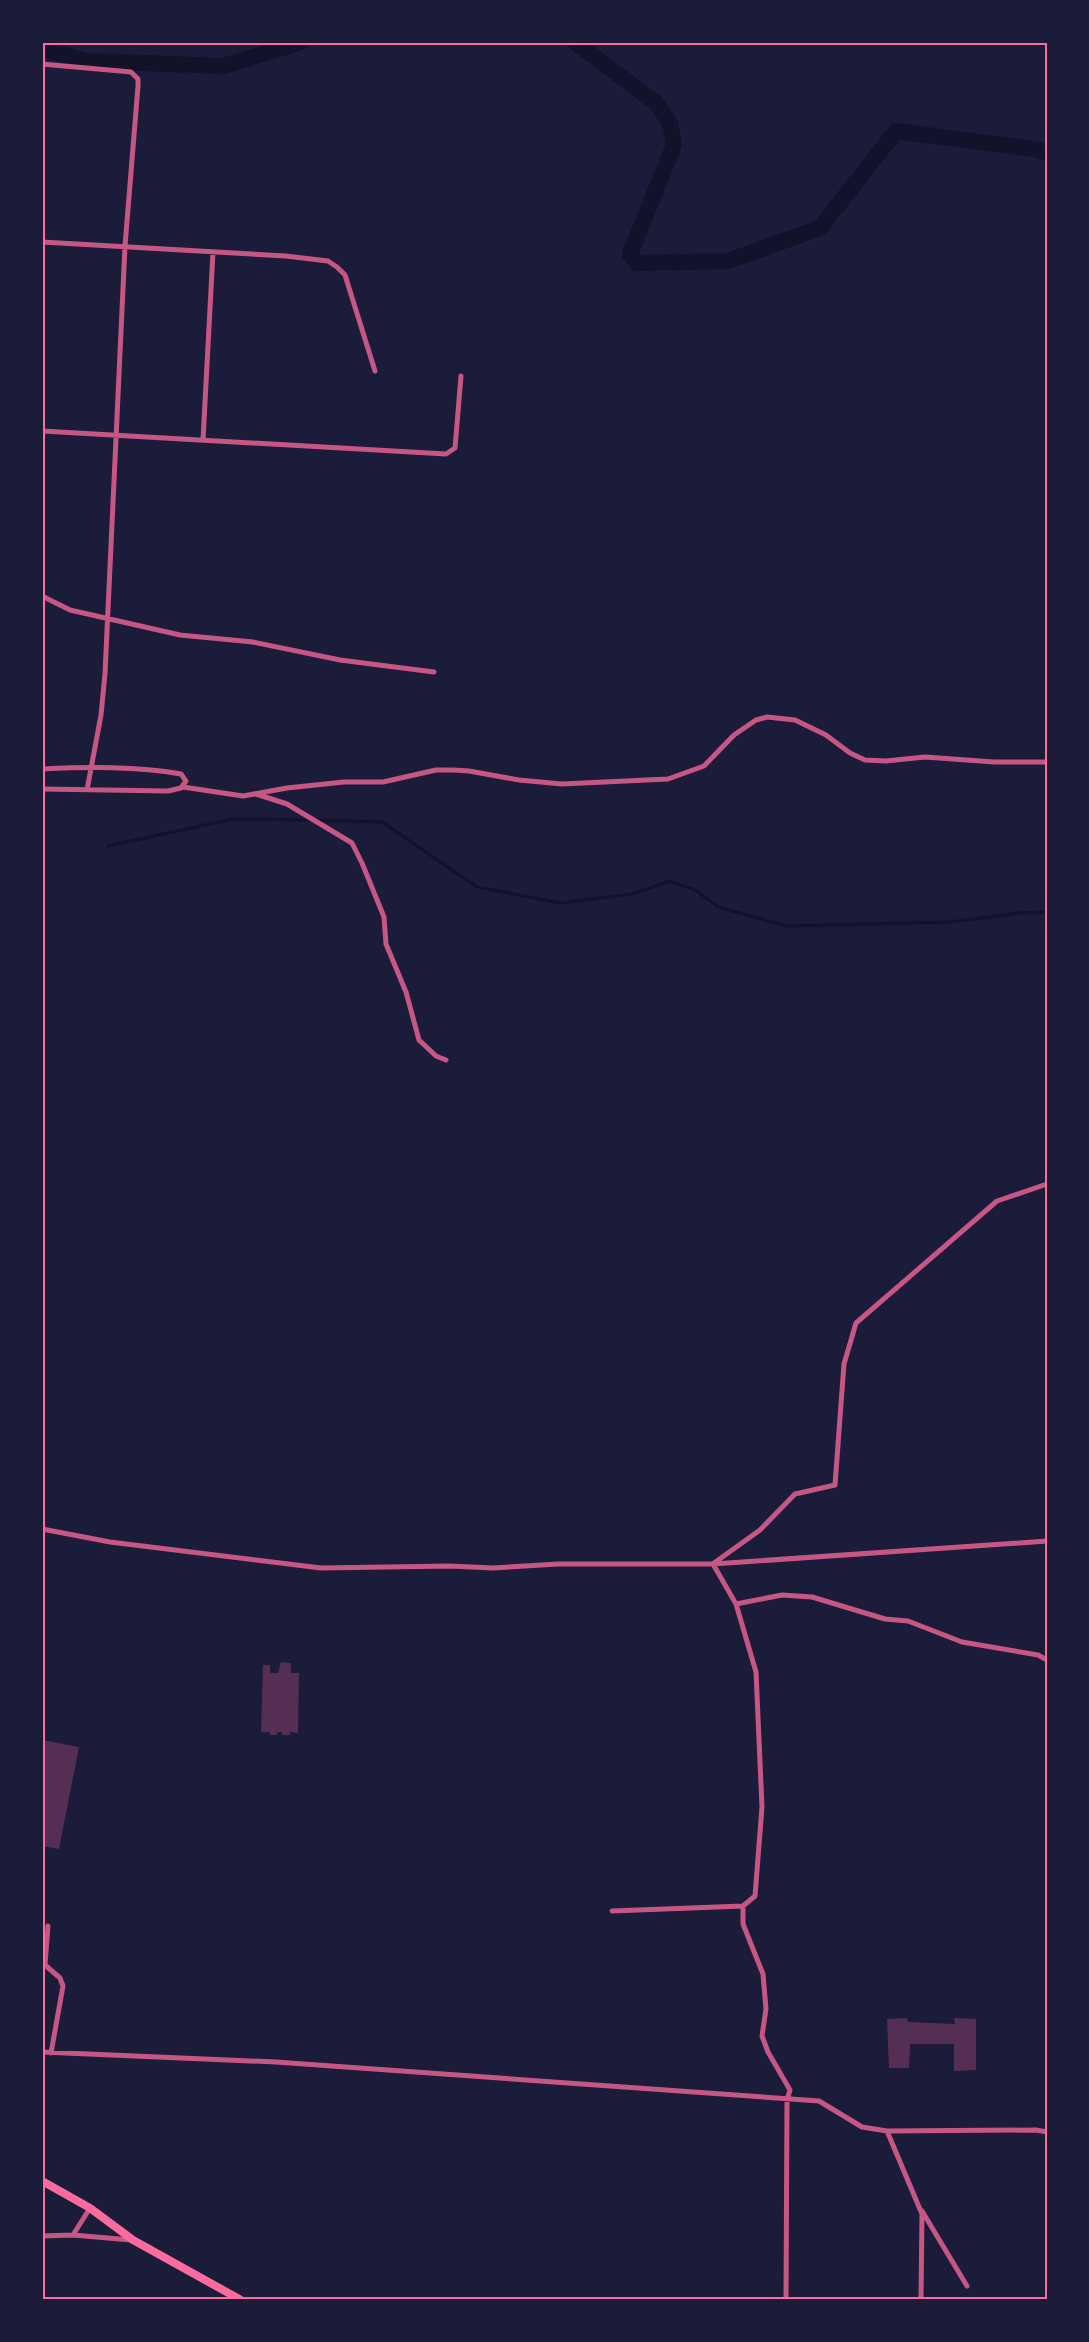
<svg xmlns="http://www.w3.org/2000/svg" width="1089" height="2342" font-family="'Noto Serif',serif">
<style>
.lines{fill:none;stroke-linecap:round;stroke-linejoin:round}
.stream{stroke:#12122b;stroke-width:3}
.river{stroke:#12122b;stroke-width:16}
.building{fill:#542f53}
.minor{stroke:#c65784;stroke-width:5}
.secondary{stroke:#ff6b9d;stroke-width:8}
.neatline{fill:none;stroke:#ff6b9d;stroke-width:2}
</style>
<rect width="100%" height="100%" fill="#1b1b3a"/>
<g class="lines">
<path class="stream" d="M317 820 382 822 477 887 561 903 632 894 670 881 697 891 718 907 787 926 950 922 1021 913 1047 912
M108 846 233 819 310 820"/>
<path class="river" d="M575 42 656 103 670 123 674 145 630 254 637 263 728 261 820 228 896 131 1033 149 1047 153
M42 49 86 61 224 66 301 42"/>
</g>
<path class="building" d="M281 1662 291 1663V1673H299L298 1733 290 1732V1735H282V1732H277V1735H270V1732H261L263 1665H270V1673H278Z
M42 1740 79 1747 59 1849 42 1846Z
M907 2018 908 2022 955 2024 954 2018 976 2019V2070L954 2071V2044H910L909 2068H889L887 2019Z"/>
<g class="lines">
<path class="minor" d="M42 64 131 72 138 79V86L125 246 105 674 101 715 87 790
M42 242 286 256 328 261 337 267 345 275 375 371
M42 431 446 454 455 448 461 376
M203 440 213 252
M42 596 70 610 180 635 253 642 340 660 434 672
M42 769C88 767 136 766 181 774L186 781 181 788 168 791 42 789
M183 787 243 796 287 788 344 782H383L436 770H453L469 771 519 780 562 784 668 779 704 766 734 735 756 720 767 717 795 720 826 735 850 753 865 760 886 761 925 757 994 762H1047
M256 794 287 804 352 843 362 863 384 917 386 944 406 992 419 1040 436 1056 446 1060
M42 1529 110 1542 321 1568 450 1566 493 1568 558 1564H713L1047 1541
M714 1563 760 1530 795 1494 835 1485 844 1364 856 1323 997 1201 1047 1184
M713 1564 736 1604 782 1595 812 1597 885 1619 908 1621 962 1642 1038 1655 1047 1660
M743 1906V1924L763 1974 766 2009 762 2036 768 2052 790 2090 787 2100 786 2300
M612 1911 743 1906 755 1896 762 1807 756 1672 736 1604
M48 1926 45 1965 60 1978 63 1986 51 2053
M42 2052 276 2062 819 2101 862 2127 887 2131 1036 2130 1047 2132
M887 2131 922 2214 921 2300
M922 2211 967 2286
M73 2235 90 2208
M42 2236 73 2235 131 2240"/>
<path class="secondary" d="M42 2181 90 2208 133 2240 241 2300"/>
</g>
<rect width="1089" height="2342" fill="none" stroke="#1b1b3a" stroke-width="87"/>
<rect x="44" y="44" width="1002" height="2254" class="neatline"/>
</svg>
